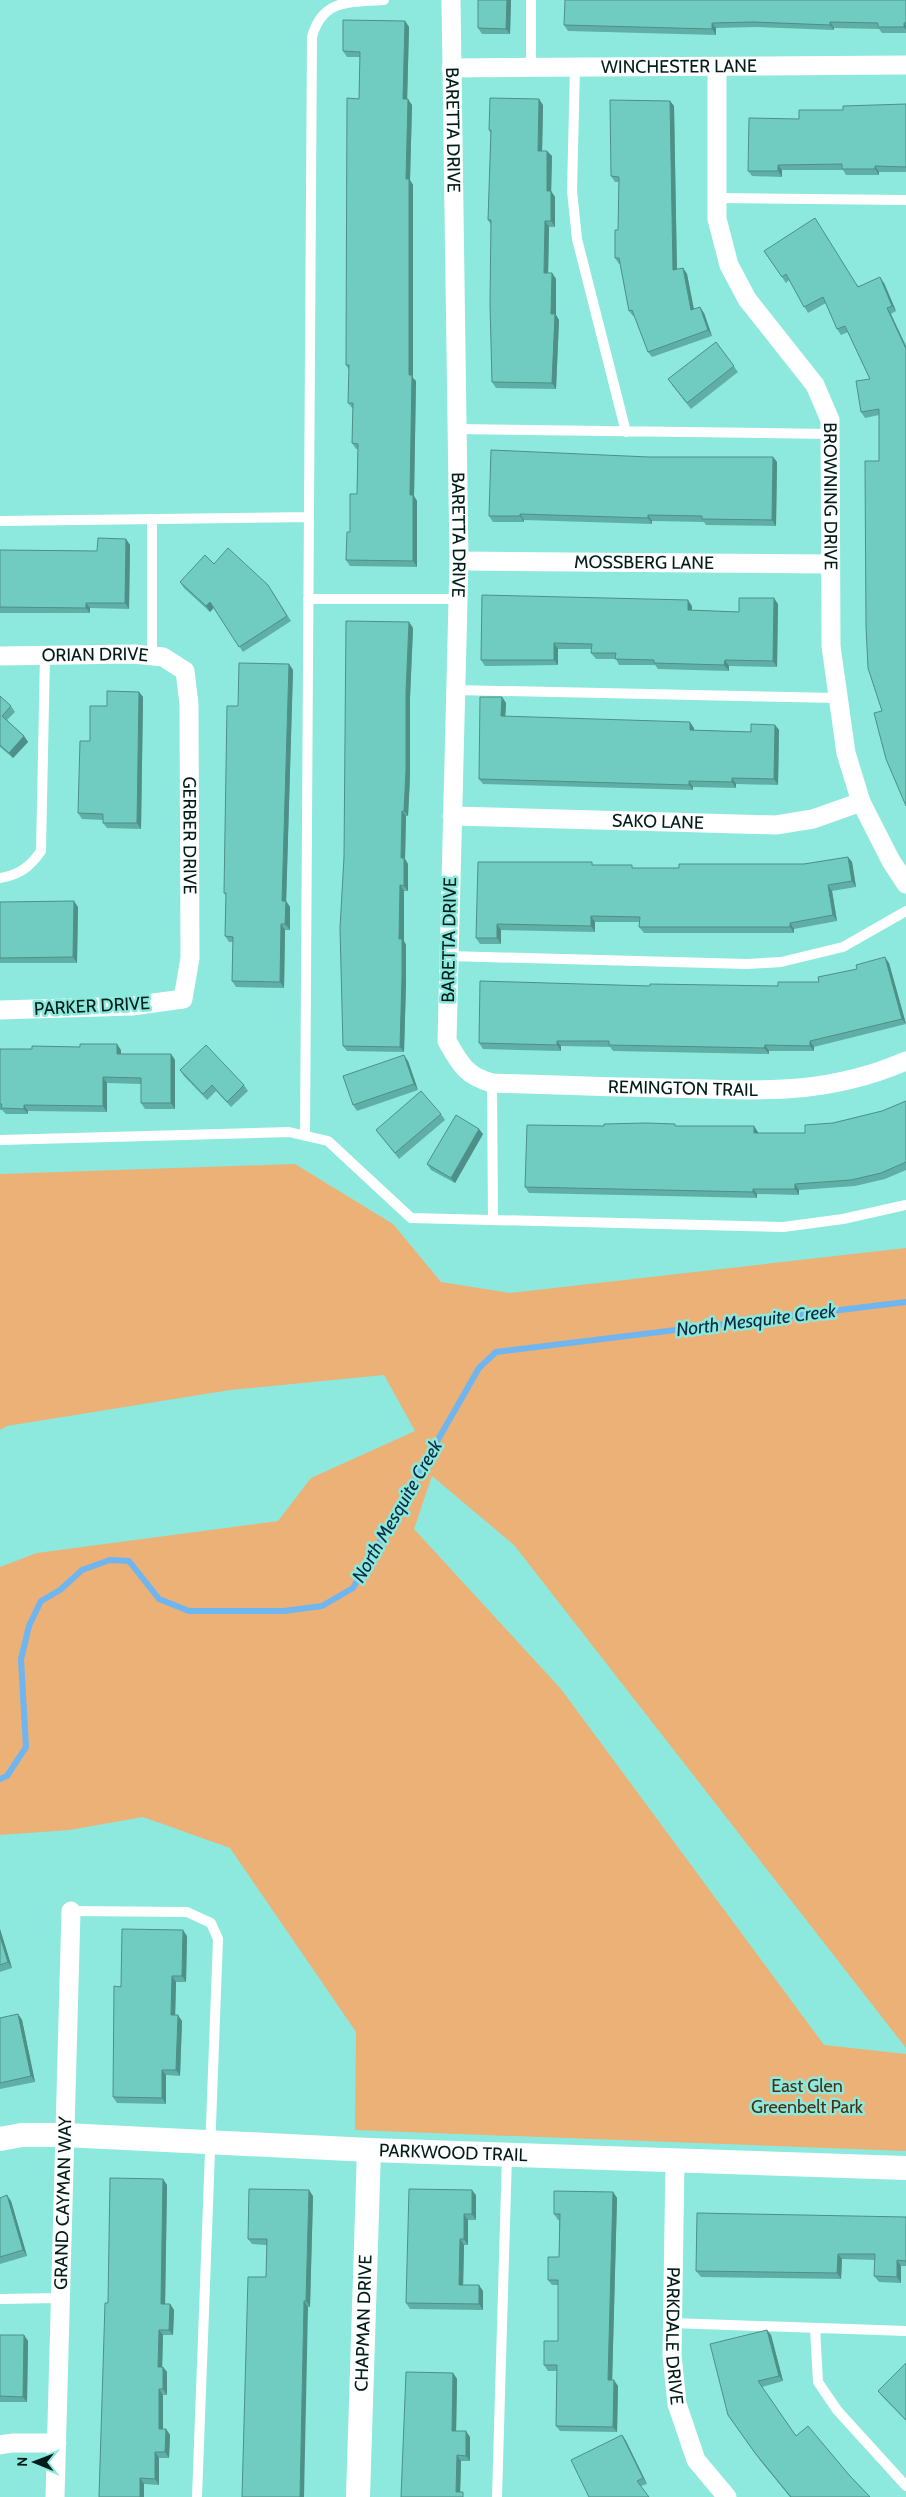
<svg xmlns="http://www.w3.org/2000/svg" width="906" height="2497" font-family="Cabin,sans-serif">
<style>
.green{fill:#ecb176}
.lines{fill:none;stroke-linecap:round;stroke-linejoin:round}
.stream{stroke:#6fb5f0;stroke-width:6}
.service{stroke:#fff;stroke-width:10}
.minor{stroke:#fff;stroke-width:19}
.tertiary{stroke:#fff;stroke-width:24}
.wall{fill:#60afa6}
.shaded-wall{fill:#4e8f87}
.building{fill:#70ccc1;stroke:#4e8f87}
.labels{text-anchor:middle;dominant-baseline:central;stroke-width:5;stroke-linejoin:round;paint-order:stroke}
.street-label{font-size:18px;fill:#011d1a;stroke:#8de9dd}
.park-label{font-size:18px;fill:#4a2f13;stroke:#8de9dd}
.water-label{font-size:19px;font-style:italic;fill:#0d2b43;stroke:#8de9dd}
</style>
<rect width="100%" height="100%" fill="#8de9dd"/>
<path class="green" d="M295 1164 393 1224 441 1282 510 1293 906 1248V2048L514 1545 432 1476 414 1529 561 1689 824 2045 906 2054V2151L355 2130 356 2032 230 1848 143 1817 70 1830 0 1835V1567L37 1553 278 1521 311 1478 415 1431 384 1375 230 1390 7 1426 0 1430V1174Z"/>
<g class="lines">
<path class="stream" d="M0 1779 7 1776 26 1747 21 1659 29 1626 41 1601 60 1590 82 1570 110 1560 129 1561 159 1599 189 1611H284L322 1606 353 1588 479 1368 496 1352 906 1302"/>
<path class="service" d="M531 68V0
M575 68 572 191 577 239 626 432
M717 198 906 200
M457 429 830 434
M0 521 309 517
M308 599H458
M152 656V519
M455 690 839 698
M0 878C19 875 30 867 41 851L45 655
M449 956 747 964 781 962 843 947 906 911
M492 1083 493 1220
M305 1136 312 37C322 0 347 2 384 0
M0 1140 289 1132 328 1141 411 1218 783 1227 843 1219 906 1205
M71 1911 187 1912 211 1923 218 1939 197 2497
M0 2299 61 2298
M672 2323 906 2331
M815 2328 818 2382 837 2410 906 2486
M497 2497 507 2155"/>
<g class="minor">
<path id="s1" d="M451 0 459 561 447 1041C460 1064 466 1076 492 1083 551 1085 609 1087 667 1088 755 1090 823 1097 906 1061"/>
<path id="s2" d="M717 67V219L729 265 747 299 815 385 830 420 831 646 846 753 861 802 891 861 906 884"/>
<path id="s3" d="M451 68 906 65"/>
<path id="s4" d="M459 561 830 564"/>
<path id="s5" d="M0 656 134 654 163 657 185 671 189 704 190 958 183 999 132 1006 0 1010"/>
<path id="s6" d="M452 816 776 825 813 819 861 802"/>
<path id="s7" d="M675 2160 672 2355 677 2404 696 2460 727 2497"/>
<path d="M0 2445 12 2443H57"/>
<path id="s8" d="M55 2497 71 1911"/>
</g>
<g class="tertiary">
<path id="s9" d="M0 2139 22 2135H65L369 2150 906 2168"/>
<path id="s10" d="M358 2497 369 2150"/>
</g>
</g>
<path class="wall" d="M511 0 510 34H482L478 28Z
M906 0V33H882L879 29 834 28V30L757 27 716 28V35L568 31 564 25Z
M405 21 409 27 407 99 412 105 410 180 413 185V378L416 381 414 496 417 501V567L350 566 346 560 350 532 357 494 358 449H356L352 443 353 409 348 403 349 370 346 365 359 99 360 57H347L343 51Z
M670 101 674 106 677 270 683 268 687 274 694 309 704 313 712 336 652 357 648 352 635 316H633L629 311 620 264H619L615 258 618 230 619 182H615L611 176Z
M906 104V172H879V175H846L843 170H782V177L752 176 748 171 799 119 843 110Z
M543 105 542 151H547L552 156 551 191 555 197V227H549L548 273H552L556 279V315L559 320 556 389 496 388 492 382 491 225 488 220 491 134 489 130Z
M764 251 859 286 884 283 896 311 891 314 882 711 879 461V415L865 418 861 412 870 379 848 332 841 335 837 329 826 303 808 313 789 280 786 283Z
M716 342 738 372 691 409 672 385Z
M649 457H773L777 462 776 526 706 525 704 522 652 521V524L524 520V522H493L489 516Z
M126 539 130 545 129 609 90 608V613H0V550L97 551Z
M180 582 272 591 291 621 243 652 214 608 210 612 184 588Z
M778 604 777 667 729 666V671L658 669 655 665H619L616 659H596L591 653 592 649H558V665L485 666 481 660 692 606V610L739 612Z
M409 622 413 628 410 698V777L408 816H406L405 859 408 864V891H404V941L406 945V983L404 1052 347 1051 343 1046Z
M289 664 293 670 286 901 290 907V930H285L284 988 236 987 232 981 233 942H229L225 936 226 896 224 893 238 706Z
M139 692 143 697 141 829 107 828 103 823V820L82 819 78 813 90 741 107 706Z
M0 696 11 706 15 712 7 720 24 736 28 742 13 758 0 747Z
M502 697 506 703 505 717 694 728V730L751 732 775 725 779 730 778 785 736 784V788L693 787V790L483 784 479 779Z
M848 857 852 862 856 887 832 891 837 921 794 929V933H644L639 927 640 922H595V932L501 930V944H480L476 938 594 865 634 868H679L804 864Z
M0 902 78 907 77 963H0Z
M889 963 906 1024 814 1047V1051H769V1054L613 1051 610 1047 561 1046V1051L483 1049 479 1043 650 986H778L819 982Z
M0 1049 121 1050V1054H171L175 1060V1109H145L141 1103V1084L107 1083V1112L28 1111V1114H6L2 1110H0Z
M408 1061 418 1090 357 1111 353 1105Z
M180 1070 244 1085 248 1091 231 1107 216 1091 207 1100 184 1076Z
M906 1101V1170L885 1179 855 1186 799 1190V1195L757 1194V1198L529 1193 525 1187 604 1126H677L758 1132V1133H805L833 1123 882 1111Z
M441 1114 445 1120 399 1159 376 1130Z
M483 1134 455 1183 431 1170 427 1164Z
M0 1929 12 1968 0 1972Z
M187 1936 186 1982H176L175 2015 182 2021 180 2076 166 2075V2104L117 2103 113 2097 121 1987Z
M18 2014 22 2020 35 2082 0 2089V2018Z
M163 2179 167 2185 165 2304H170L174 2310 173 2335H163L162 2367H163L167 2372V2395H163V2429H166L170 2435 169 2458H159V2485L144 2484 99 2497 108 2303Z
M613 2192 617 2198 612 2380 618 2386 617 2432 560 2431 556 2426 557 2371H548L544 2365 558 2341V2285H552L548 2280 559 2257V2220H558L554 2214Z
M476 2195V2220H468V2245H464L463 2285 483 2291V2310L410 2309 406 2303Z
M313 2196 310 2307H308L266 2277 267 2245 252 2244 248 2239Z
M0 2198 11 2201 27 2256 0 2264Z
M906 2217V2266H901V2283L879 2282 874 2276 875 2260 842 2259 841 2279 701 2277 696 2271Z
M767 2330 771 2335 783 2381 762 2387 796 2436 850 2476 870 2497H790L759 2459 728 2415Z
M0 2335H24L28 2341 27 2402H0Z
M906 2363V2421L882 2396 878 2391Z
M453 2373 457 2379 456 2431 470 2437V2461H461L460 2492 401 2497Z
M622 2435 626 2441 647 2484 641 2486 589 2497Z"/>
<path class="shaded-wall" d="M507 0H511L510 34 506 29Z
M405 21 409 27 407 105 403 99Z
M830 22 834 28V30L830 25Z
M712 23 716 28V35L712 29Z
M904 23 906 26V30L904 27Z
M408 99 412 105 410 180 413 185V378L416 381 414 496 417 501V567L413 561 410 495 409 375 406 179Z
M539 99 543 105 542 156 538 151Z
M670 101 674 106 677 276 673 270Z
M547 151 552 156 551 197 547 191Z
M778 165 782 170V177L778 171Z
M875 166 879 172V175L875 169Z
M551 191 555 197V227L551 221Z
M545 221 549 227 548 278 544 273Z
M683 268 687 274 695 316 691 310Z
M552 273 556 279V315L559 320 556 389 552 383 551 314Z
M880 277 884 283 896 311 892 306Z
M700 307 704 313 712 336 708 330Z
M887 308 891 314 906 346V349Z
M773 457 777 462 776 526 772 520Z
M520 514 524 520V522L520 516Z
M648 515 652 521V524L648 518Z
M126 539 130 545 129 609 125 603Z
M774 598 778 604 777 667 773 661Z
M688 600 692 606V616L688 610Z
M210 602 214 607 210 612 206 606Z
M86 603 90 608V613L86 608Z
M409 622 413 628 410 698V777L408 816 404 811 406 692Z
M554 643 558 649V665L554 660Z
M725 660 729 666V671L724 665Z
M289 664 293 670 286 907 282 901Z
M139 692 143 697 141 829 137 823Z
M502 697 506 703 505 722 501 716Z
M690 722 694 728V736L690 730Z
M775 725 779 730 778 785 774 779Z
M24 736 28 742 13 758 9 753Z
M732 778 736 784V788L732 782Z
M689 781 693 787V790L689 785Z
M402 811 406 816 405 859 408 864V891L404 886 401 858Z
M848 857 852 862 856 887 852 881Z
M400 885 404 891V941L406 945V983L404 1052 400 1047 399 939Z
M828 885 832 891 837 921 833 915Z
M74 901 78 907 77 963 73 957Z
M286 901 290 907V930L285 924Z
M591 916 595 922V932L591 926Z
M790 923 794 929V933L790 927Z
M281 924 285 930 284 988 280 982Z
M497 924 501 930V944L497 938Z
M885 957 889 963 906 1024 902 1019Z
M557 1041 561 1046V1051L557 1045Z
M810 1041 814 1047V1051L810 1046Z
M117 1044 121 1050V1060L117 1054Z
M765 1045 769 1051V1054L764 1048Z
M171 1054 175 1060V1109L171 1103Z
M404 1055 408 1061 418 1090 414 1084Z
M103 1077 107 1083V1112L103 1106Z
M24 1105 28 1111V1114L24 1109Z
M754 1126 758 1132V1138L754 1133Z
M479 1129 483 1134 455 1183 451 1178Z
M795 1184 799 1190V1195L795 1189Z
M753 1189 757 1194V1198L753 1192Z
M0 1929 12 1968 8 1962 0 1936Z
M183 1930 187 1936 186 1982 182 1976Z
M172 1976 176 1982 175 2021 171 2015Z
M18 2014 22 2020 35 2082 31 2076Z
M178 2015 182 2021 180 2076 176 2070Z
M162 2070 166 2075V2104L162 2098Z
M163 2179 167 2185 165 2310 161 2304Z
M309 2190 313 2196 310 2307 306 2301Z
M472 2190 476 2195V2220L472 2214Z
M613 2192 617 2198 612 2386 608 2380Z
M7 2195 11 2201 27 2256 23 2250Z
M464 2214 468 2220V2245L464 2239Z
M460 2239 464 2245 463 2290 459 2285Z
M838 2254 842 2259 841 2279 837 2273Z
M897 2260 901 2266V2283L897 2277Z
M479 2285 483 2291V2310L479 2304Z
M304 2301 308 2307 304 2497H300Z
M170 2304 174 2310 173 2335 169 2330Z
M159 2330 163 2335 162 2372 158 2367Z
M767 2330 771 2335 783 2381 779 2376Z
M24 2335 28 2341 27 2402 23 2397Z
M163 2367 167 2372V2395L163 2389Z
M453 2373 457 2379 456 2437 452 2431Z
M614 2380 618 2386 617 2432 613 2427Z
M159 2389 163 2395V2435L159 2429Z
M166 2429 170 2435 169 2458 165 2452Z
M466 2431 470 2437V2461L466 2456Z
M622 2435 626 2441 647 2484 643 2478Z
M155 2452 159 2458V2485L155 2479Z
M457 2455 461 2461 460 2497 456 2492Z
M140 2478 144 2484V2497H140Z"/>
<path class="building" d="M478 0H507L506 29 478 28Z
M565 0H906V23H904V27H878V23L830 22V25L753 22 712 23V29L564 25Z
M343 20 405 21 403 99H408L406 179H409V375H412L410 495H413V561L346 560 347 532H350V494H357L358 444 352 443 353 403H348L349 365H346L347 98 359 99 360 52 343 51Z
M490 98 539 99 538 151H547V191H551V221H545L544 273H552L551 314H555L552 383 492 382 490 304 491 220H488L491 130H489Z
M610 100 670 101 673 270 683 268 691 310 700 307 708 330 648 352 632 310 629 311 619 258H615V230H618L619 177 611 176Z
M906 104V167L875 166V169H842V164L778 165V171H748L749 118 799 119V110H843V106Z
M815 218 858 287 880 277 892 306 887 308 906 349V806L886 759 874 713 882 711 868 668 866 626 865 461H879V409L861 412 856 381 870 379 845 326 837 329 823 297 804 307 786 274 782 277 764 251Z
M716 342 734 366 687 403 668 379Z
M491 450 649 457H773L772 520 702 519V516L648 515V518L520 514V516H489Z
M98 538 126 539 125 603H86V608L0 607V550L97 551Z
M228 548 268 585 287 616 239 647 210 602 206 606 180 582 205 555 214 564Z
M482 595 688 600V610L739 612V598H774L773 661 725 660 724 665 654 663V660L615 659 616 653H591L592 644 554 643V660H481Z
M346 621 409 622 406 692V771L404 811H402L401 858H404V886L400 885 399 939H402V977L400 1047 343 1046 340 928 344 857Z
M239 663 289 664 282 901H286L285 924H281L280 982 232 981 233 937 225 936 226 893H224L227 706H238Z
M107 691 139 692 137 823H103V814L78 813 80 741H90V706H107Z
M0 696 11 706 2 716 24 736 9 753 0 745Z
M480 697H502L501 716 690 722V730L751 732V724L775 725 774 779 732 778V782L689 781V785L479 779Z
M848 857 852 881 828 885 833 915 790 923V927H639L640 917 591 916V926L497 924V938H476L478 862H592V865H632V868H679V864H804Z
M74 901 73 957 0 958V902Z
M885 957 902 1019 810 1041V1046L765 1045 764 1048 609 1045V1041H557V1045L479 1043 480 981 650 986V984L778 986V982H819L818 977 857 969 856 965Z
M80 1044H117V1054H171V1103H141V1078L103 1077V1106L24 1105V1109L1 1108 2 1104H0V1049H32V1046L80 1047Z
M206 1045 244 1085 227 1102 212 1085 203 1094 180 1070Z
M404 1055 414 1084 353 1105 343 1076Z
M421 1091 441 1114 395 1153 376 1130Z
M906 1101V1162L881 1173 851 1180 795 1184V1189H753V1192L525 1187 527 1125 604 1126V1124L646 1123 675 1124V1126H754V1133H805V1125L833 1123 882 1111Z
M456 1115 479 1129 451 1178 427 1164Z
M122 1929 183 1930 182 1976H172L171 2015H178L176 2070H162V2098L113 2097 114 1986 121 1987Z
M0 1936 8 1962 0 1965Z
M18 2014 31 2076 0 2083V2018Z
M110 2178 163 2179 161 2304H170L169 2330H159L158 2367H163V2389H159V2429H166L165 2452H155V2479L140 2478V2497H99L105 2303H108Z
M249 2189 309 2190 306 2301H304L300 2497H242L248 2277H266L267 2239H248Z
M409 2189 472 2190V2214H464V2239H460L459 2285H479V2304L406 2303Z
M554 2191 613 2192 608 2380H614L613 2427 556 2426 557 2365H544V2341H558V2280H548V2257H559L560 2214H554Z
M7 2195 23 2250 0 2257V2198Z
M697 2213 906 2217V2261L897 2260V2277L874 2276 875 2254H838L837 2273 696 2271Z
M767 2330 779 2376 758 2381 796 2436 808 2426 850 2476 870 2497H791L755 2453 728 2415 710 2344Z
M0 2335H24L23 2397 0 2396Z
M906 2363V2420L878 2391Z
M406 2372 453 2373 452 2431H466V2456L457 2455 456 2492H463V2497H401Z
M622 2435 643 2478 637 2481 649 2497H589L571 2460Z"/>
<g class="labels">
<g class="street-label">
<text stroke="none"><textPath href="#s3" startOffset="228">WINCHESTER LANE</textPath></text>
<text stroke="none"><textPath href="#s1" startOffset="130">BARETTA DRIVE</textPath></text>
<text stroke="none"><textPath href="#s2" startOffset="462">BROWNING DRIVE</textPath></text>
<text stroke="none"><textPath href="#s1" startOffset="535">BARETTA DRIVE</textPath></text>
<text stroke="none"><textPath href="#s4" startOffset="185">MOSSBERG LANE</textPath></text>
<text stroke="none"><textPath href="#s5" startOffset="95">ORIAN DRIVE</textPath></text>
<text stroke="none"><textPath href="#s6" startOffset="206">SAKO LANE</textPath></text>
<text stroke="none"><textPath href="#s5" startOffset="354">GERBER DRIVE</textPath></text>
<text transform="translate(449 940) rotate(-89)">BARETTA DRIVE</text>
<text transform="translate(92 1006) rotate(-3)">PARKER DRIVE</text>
<text stroke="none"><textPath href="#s1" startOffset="1296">REMINGTON TRAIL</textPath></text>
<text stroke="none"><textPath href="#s9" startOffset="454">PARKWOOD TRAIL</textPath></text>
<text stroke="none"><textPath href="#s8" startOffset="294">GRAND CAYMAN WAY</textPath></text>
<text stroke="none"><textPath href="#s10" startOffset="174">CHAPMAN DRIVE</textPath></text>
<text stroke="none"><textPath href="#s7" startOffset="176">PARKDALE DRIVE</textPath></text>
</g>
<g class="park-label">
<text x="807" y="2086">East Glen<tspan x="807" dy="21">Greenbelt Park</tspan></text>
</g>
<g class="water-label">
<text transform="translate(756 1320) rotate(-7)">North Mesquite Creek</text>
<text transform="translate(397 1511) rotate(-60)">North Mesquite Creek</text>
</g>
</g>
<g transform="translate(35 2462) rotate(271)" stroke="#8de9dd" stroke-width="4" paint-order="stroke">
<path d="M0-4L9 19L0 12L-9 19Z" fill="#011d1a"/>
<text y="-8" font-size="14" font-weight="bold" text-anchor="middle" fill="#011d1a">N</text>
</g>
</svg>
